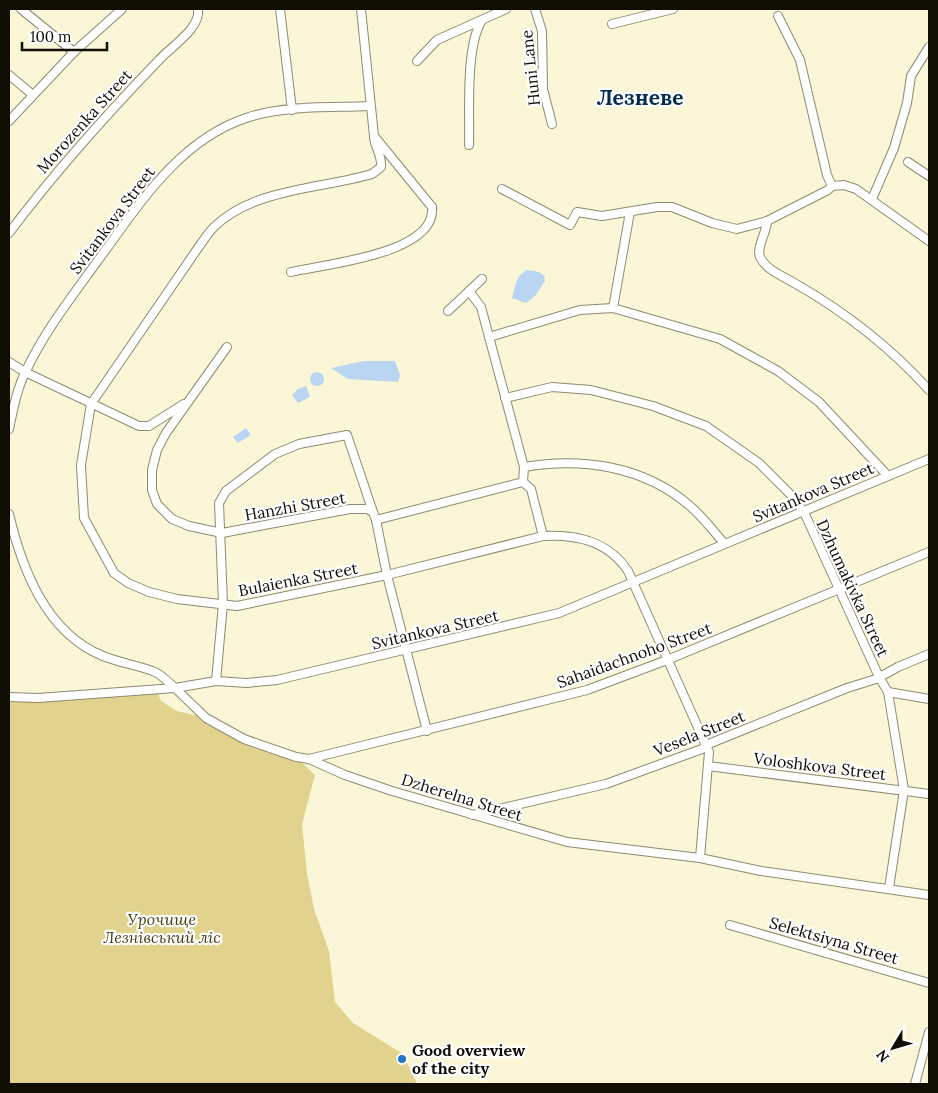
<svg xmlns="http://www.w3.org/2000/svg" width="938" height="1093" viewBox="0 0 938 1093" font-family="Lora,serif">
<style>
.green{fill:#e1d38d}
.water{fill:#b9d5f2}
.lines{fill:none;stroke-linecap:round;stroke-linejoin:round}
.minor-casing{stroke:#8f8a6f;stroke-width:10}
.minor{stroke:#fff;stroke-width:8}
.poi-dot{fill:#1f77c5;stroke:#fff;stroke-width:2}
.labels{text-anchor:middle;stroke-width:4.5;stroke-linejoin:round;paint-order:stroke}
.street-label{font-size:16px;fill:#0f0d04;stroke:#fff}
.park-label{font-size:16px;font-style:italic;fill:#453d11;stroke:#fff}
.poi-label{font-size:16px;font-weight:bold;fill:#0f0d04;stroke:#fff;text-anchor:start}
.district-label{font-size:21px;font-weight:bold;fill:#022c51;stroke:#fff}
</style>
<rect width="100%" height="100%" fill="#fbf6d8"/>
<path class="green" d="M157,691l4,10 16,10 29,7 16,10 74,29 19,18 -13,49 5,50 7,35 15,42 6,51 18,21 50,31 14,30h-408v-387z"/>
<g class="water">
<path d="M527,270l12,2 5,4 1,5 -10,15 -9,7 -14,-5c4,-12 2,-20 15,-28z"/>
<path d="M364,361h31l5,14 -2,7 -50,-3 -17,-11z"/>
<circle cx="317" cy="379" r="7"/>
<path d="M306,386l4,11 -12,6 -6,-8 6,-6z"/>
<path d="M246,428l5,7 -13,8 -5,-6z"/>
</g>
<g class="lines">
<defs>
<g id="minor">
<path d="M21,9l53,43"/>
<path d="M280,9l12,101"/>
<path d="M535,9l7,22 1,58 9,35"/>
<path d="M778,16l22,44 27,115 5,11"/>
<path d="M612,24l61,-15"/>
<path d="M417,61l20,-21 69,-31"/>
<path d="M9,75l24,20"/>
<path d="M9,121l65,-69 48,-43"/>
<path d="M374,136c0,11 8,17 7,31l-9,7c-51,15 -118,14 -158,53 -6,6 -11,14 -16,21l-107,156 -10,61 3,53 30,55 14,10 21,9 28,7 60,7 150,-31 156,-39c34,-2 65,5 85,35l81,181 -9,106"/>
<path d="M469,145c1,-32 -4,-98 13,-125"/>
<path d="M908,162l21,14"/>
<path d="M832,186l12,-1 12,4 73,52"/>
<path d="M502,189l68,36 7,-13 25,4 55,-9h15l40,16 25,6 30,-8 61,-31 4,-4"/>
<path d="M872,199l22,-51 13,-45 4,-27 18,-29"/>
<path d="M767,221c0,11 -11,26 -7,36 6,13 23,19 36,27 49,28 95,64 133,106"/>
<path d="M9,233c46,-61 96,-117 149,-172 12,-14 43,-32 40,-52"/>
<path d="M291,272c34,-8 146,-18 141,-65l-58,-71 -13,-127"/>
<path d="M469,291l12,16 43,160"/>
<path d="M613,308l17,-96"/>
<path d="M448,311l34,-32"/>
<path d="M489,337l91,-27 33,-2 107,31 58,32 41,31 69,74"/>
<path d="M227,347l-61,86 -9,17 -5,20v20l5,14 15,15 17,7 33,7 128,-24h17l6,3 3,8 147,-38 1,-15c58,-10 120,-1 166,39 13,11 23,25 34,37"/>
<path d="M9,362l16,10 114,54h10l35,-22"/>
<path d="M505,398l47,-11 39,3 62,16 53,20 53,37 34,34 11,15 75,165 9,15 16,98 -15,98"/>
<path d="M9,429c4,-19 8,-41 17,-58 18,-39 45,-73 70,-108 41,-55 81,-122 150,-145 38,-13 84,-10 124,-12"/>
<path d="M523,482l8,7 12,47"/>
<path d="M9,514c13,55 37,119 94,142 17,7 35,9 52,16 7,3 14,11 20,16l41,-7 31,2 30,-3 282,-67 370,-154"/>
<path d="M376,520l11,55 40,156"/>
<path d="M216,681l7,-77 -4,-101 7,-12 49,-37 24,-10 48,-9 26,77"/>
<path d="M888,692l41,7"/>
<path d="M9,697l29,1 137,-10 31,30 38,21 52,18 13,2 36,16 47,16 175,51 133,16 61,13 168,24"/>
<path d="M309,759l278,-69 80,-30 262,-108"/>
<path d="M708,766l221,28"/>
<path d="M473,815l133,-31 96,-35 4,-4 141,-57 29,-9 22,-12 31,-13"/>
<path d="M730,925l199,58"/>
<path d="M915,1084l14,-52"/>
</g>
</defs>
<use href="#minor" class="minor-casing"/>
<use href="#minor" class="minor"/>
</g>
<circle class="poi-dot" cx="402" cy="1059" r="5"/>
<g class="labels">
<g class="street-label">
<text transform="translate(530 68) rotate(-96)" y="6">Huni Lane</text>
<text transform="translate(84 121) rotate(-48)" y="6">Morozenka Street</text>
<text transform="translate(112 220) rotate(-53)" y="6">Svitankova Street</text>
<text transform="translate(813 492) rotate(-23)" y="6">Svitankova Street</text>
<text transform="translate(295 506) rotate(-10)" y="6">Hanzhi Street</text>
<text transform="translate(298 579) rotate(-11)" y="6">Bulaienka Street</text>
<text transform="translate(853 588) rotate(65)" y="6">Dzhumakivka Street</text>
<text transform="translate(435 629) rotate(-13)" y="6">Svitankova Street</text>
<text transform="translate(634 655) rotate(-20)" y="6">Sahaidachnoho Street</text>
<text transform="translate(699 733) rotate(-22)" y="6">Vesela Street</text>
<text transform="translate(820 766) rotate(7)" y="6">Voloshkova Street</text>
<text transform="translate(462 797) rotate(17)" y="6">Dzherelna Street</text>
<text transform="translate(834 940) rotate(16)" y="6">Selektsiyna Street</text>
</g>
<g class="park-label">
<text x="162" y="925">Урочище<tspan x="162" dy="18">Лезнівський ліс</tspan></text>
</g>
<g class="poi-label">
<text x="412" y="1056">Good overview<tspan x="412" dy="18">of the city</tspan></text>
</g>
<g class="district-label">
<text x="640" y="105">Лезневе</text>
</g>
</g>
<rect width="938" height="1093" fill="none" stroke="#0f0d04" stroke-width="20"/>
<g transform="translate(893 1048) rotate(232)" stroke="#ffffff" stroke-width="4" paint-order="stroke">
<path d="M0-4L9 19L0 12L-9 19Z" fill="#0f0d04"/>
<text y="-8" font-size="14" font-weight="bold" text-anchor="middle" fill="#0f0d04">N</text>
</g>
<path d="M22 42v8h85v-8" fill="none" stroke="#0f0d04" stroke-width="2.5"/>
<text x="30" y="42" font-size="15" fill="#0f0d04" stroke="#ffffff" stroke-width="4" paint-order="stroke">100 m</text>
</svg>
